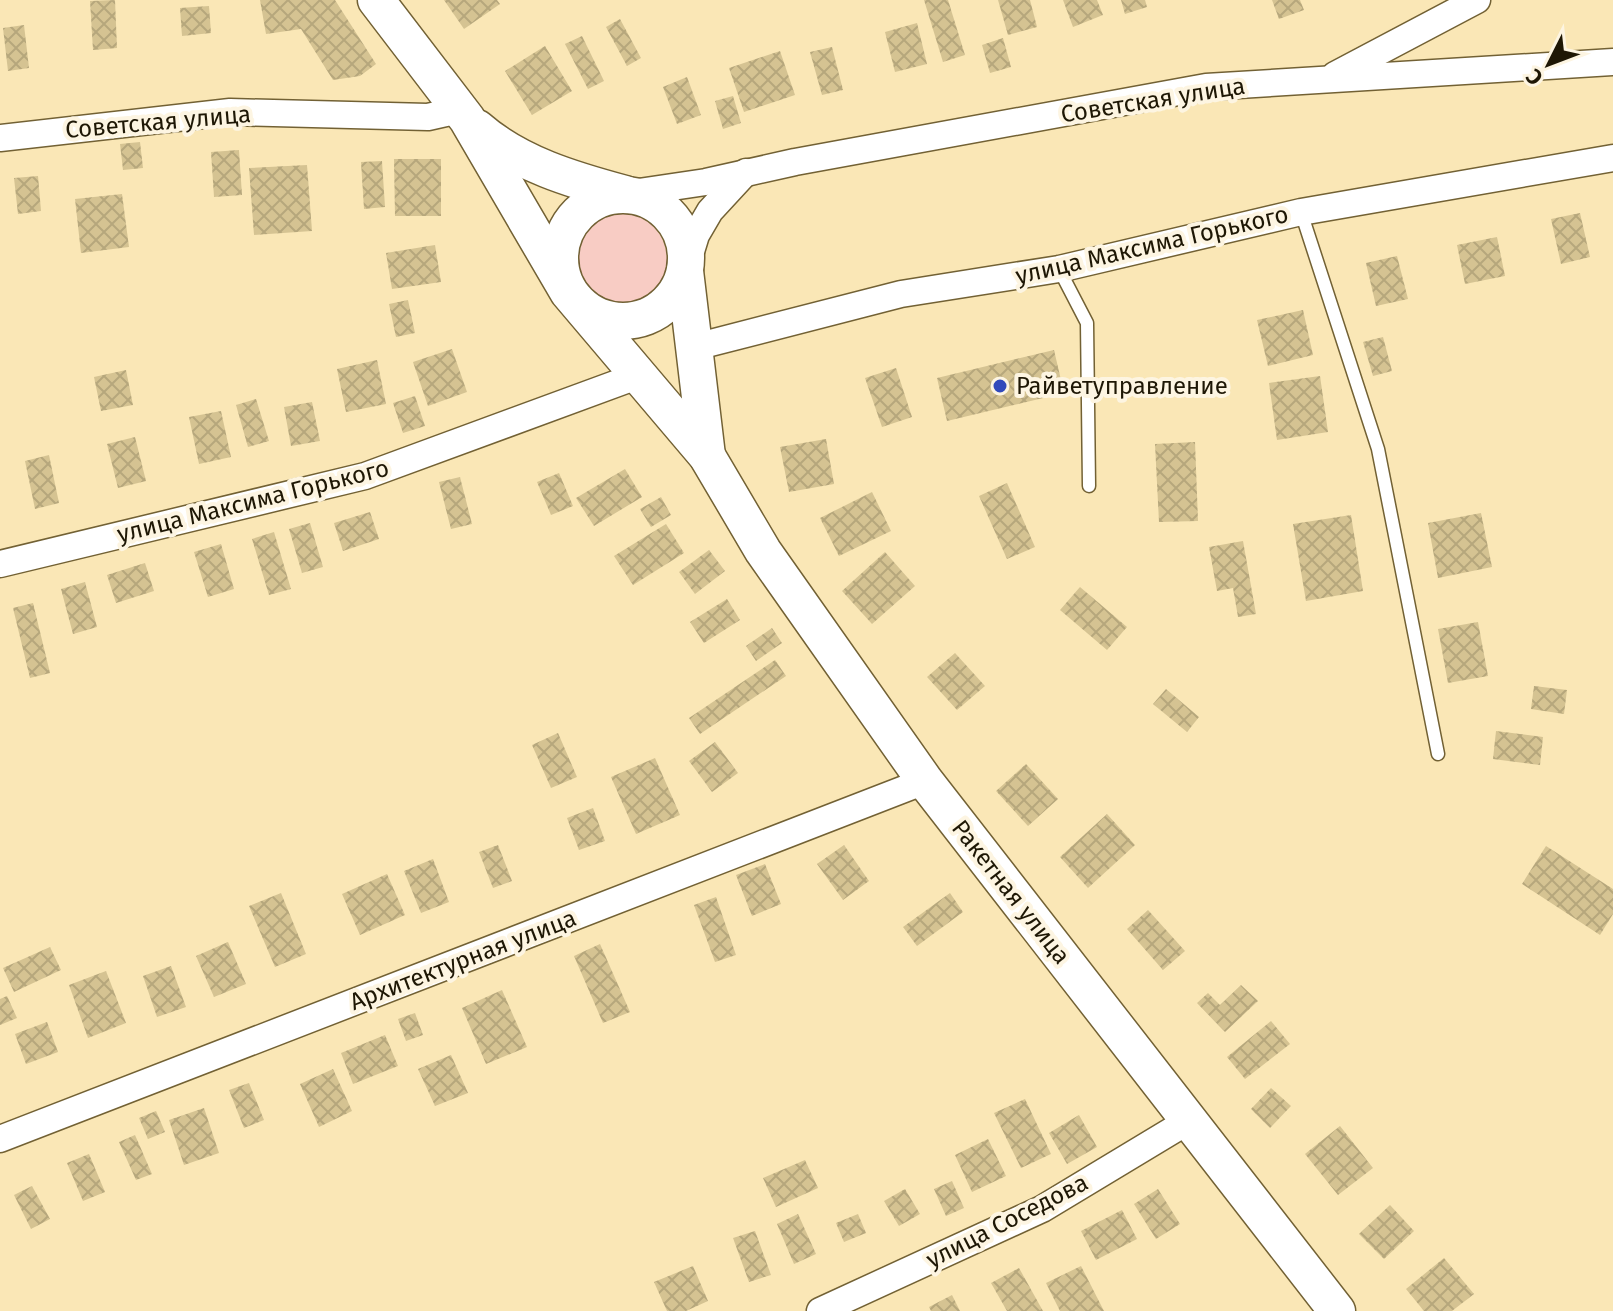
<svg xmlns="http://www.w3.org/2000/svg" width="1613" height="1311" viewBox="0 0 1613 1311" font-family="'Fira Sans',sans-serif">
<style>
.green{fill:#f8ccc4}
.building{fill:url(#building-cross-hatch)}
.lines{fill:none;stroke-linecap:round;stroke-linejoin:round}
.service-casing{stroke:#726134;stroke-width:15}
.minor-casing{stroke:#726134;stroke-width:29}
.secondary-casing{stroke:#726134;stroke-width:39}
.service{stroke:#fff;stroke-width:12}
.minor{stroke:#fff;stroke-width:26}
.secondary{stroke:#fff;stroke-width:36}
.poi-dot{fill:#324abb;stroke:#fdf5e2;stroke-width:3}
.labels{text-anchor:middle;stroke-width:8;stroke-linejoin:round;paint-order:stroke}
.street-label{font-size:24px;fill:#1e1705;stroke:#fdf5e2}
.poi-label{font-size:24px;fill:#1e1705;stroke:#fdf5e2;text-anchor:start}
</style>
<defs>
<pattern id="building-cross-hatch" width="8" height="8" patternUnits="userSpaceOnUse" patternTransform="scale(2)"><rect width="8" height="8" fill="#d5c392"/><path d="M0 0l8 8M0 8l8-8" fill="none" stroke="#b6a77c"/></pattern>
</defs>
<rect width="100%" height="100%" fill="#fae7b6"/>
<circle class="green" cx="619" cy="260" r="48"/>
<g class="building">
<path d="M115,0l2,48 -24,2 -3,-49z"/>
<path d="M260,0h75l41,64 -16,12 -27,4 -32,-51 -35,5z"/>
<path d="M444,0h53l3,4 -36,25z"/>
<path d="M924,0h24l17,55 -22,7z"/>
<path d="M998,0h32l7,27 -29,8z"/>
<path d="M1063,0h34l6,15 -30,12z"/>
<path d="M1121,0h24l2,7 -22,7z"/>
<path d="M1272,0h28l4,10 -25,9z"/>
<path d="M209,6l2,27 -29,3 -2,-28z"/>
<path d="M620,19l21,39 -14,8 -21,-39z"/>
<path d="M917,23l10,41 -32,8 -10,-40z"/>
<path d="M24,25l5,43 -21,3 -5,-43z"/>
<path d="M582,36l22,45 -16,8 -23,-45z"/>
<path d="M1003,38l8,29 -21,6 -8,-28z"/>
<path d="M545,46l27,45 -40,24 -27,-44z"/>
<path d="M832,47l11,43 -21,5 -12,-43z"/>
<path d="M780,51l15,44 -51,17 -15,-44z"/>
<path d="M687,77l14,38 -24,9 -14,-37z"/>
<path d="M733,96l8,27 -18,6 -8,-28z"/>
<path d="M140,142l3,26 -20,2 -3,-26z"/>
<path d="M239,150l3,45 -28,2 -3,-45z"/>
<path d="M394,159h47v57h-46z"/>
<path d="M382,161l3,46 -21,2 -3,-47z"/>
<path d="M307,165l5,66 -58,4 -5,-67z"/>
<path d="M38,176l3,35 -23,3 -4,-36z"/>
<path d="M122,194l7,53 -48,6 -6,-54z"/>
<path d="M1580,213l10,44 -29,7 -10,-45z"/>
<path d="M1497,237l8,39 -40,8 -8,-39z"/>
<path d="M435,245l6,37 -49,7 -6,-36z"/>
<path d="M1397,256l11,43 -32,7 -10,-43z"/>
<path d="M408,300l7,33 -19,4 -7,-33z"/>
<path d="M1303,310l10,45 -45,11 -11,-46z"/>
<path d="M1383,337l9,34 -19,5 -10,-34z"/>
<path d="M452,349l15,43 -39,14 -15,-44z"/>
<path d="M1054,350l10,43 -117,28 -10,-43z"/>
<path d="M377,360l9,44 -40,8 -9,-43z"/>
<path d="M896,368l16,49 -30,10 -17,-49z"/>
<path d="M126,370l7,35 -32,6 -7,-34z"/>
<path d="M1320,376l8,56 -51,8 -8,-57z"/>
<path d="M415,396l10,30 -22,7 -10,-30z"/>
<path d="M256,399l13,42 -21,6 -12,-42z"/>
<path d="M312,402l8,39 -29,5 -7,-39z"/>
<path d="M221,411l10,46 -32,7 -10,-47z"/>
<path d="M135,437l11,44 -28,7 -11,-44z"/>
<path d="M826,439l8,45 -45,8 -9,-45z"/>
<path d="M1195,442l3,79 -39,1 -4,-78z"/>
<path d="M49,455l10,48 -24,6 -10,-48z"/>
<path d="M625,469l17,28 -48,29 -18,-28z"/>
<path d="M559,473l14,33 -22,9 -14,-33z"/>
<path d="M460,477l12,47 -21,5 -12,-47z"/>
<path d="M1007,483l28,64 -28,12 -28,-63z"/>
<path d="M872,492l19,39 -52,25 -19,-38z"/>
<path d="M661,497l10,18 -20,12 -11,-18z"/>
<path d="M370,512l9,27 -36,12 -9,-28z"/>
<path d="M1481,513l11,54 -54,11 -10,-55z"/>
<path d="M1351,515l12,76 -57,10 -13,-77z"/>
<path d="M310,523l13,44 -21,6 -13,-44z"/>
<path d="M666,524l18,29 -51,32 -19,-29z"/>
<path d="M274,532l17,57 -22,6 -17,-56z"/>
<path d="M1243,541l13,73 -18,3 -5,-29 -16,3 -8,-44z"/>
<path d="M221,544l13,45 -26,8 -14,-45z"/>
<path d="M709,550l16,21 -30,23 -16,-22z"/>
<path d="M885,552l30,34 -43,38 -30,-33z"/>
<path d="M145,563l9,28 -38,12 -9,-28z"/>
<path d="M85,582l12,45 -24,7 -12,-45z"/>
<path d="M1080,587l47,40 -20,23 -47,-40z"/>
<path d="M727,599l13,21 -36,23 -14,-21z"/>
<path d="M33,603l17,70 -20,5 -17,-70z"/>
<path d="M1478,622l10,54 -40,7 -10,-54z"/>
<path d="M772,628l10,15 -26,18 -10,-15z"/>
<path d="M955,653l30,33 -28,24 -30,-33z"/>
<path d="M775,660l11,16 -86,58 -11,-16z"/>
<path d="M1534,686l33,4 -3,24 -33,-5z"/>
<path d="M1166,689l33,28 -12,15 -34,-28z"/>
<path d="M1496,731l47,6 -3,28 -47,-6z"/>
<path d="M558,733l19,44 -26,11 -19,-43z"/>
<path d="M715,742l23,31 -26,19 -23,-31z"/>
<path d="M655,758l25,57 -44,19 -25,-57z"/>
<path d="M1026,764l32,35 -30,27 -32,-35z"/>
<path d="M593,808l12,33 -26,9 -12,-32z"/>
<path d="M1107,814l28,31 -47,43 -28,-31z"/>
<path d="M498,845l14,36 -19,7 -14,-36z"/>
<path d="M844,845l25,36 -26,19 -26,-36z"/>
<path d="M1546,846l67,43v25l-13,21 -78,-51z"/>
<path d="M433,859l16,43 -28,11 -17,-42z"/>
<path d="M765,864l16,40 -29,12 -16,-41z"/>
<path d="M387,874l18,41 -45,20 -18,-41z"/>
<path d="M281,893l25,61 -31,13 -26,-61z"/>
<path d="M950,893l13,19 -46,34 -14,-19z"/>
<path d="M716,897l20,58 -21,7 -21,-57z"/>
<path d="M1148,910l37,41 -22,19 -36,-41z"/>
<path d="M228,942l18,42 -32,13 -18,-41z"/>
<path d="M600,944l30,68 -27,11 -29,-67z"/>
<path d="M50,947l11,23 -47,22 -11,-24z"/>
<path d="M171,966l15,41 -29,10 -14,-41z"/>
<path d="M106,971l20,52 -38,15 -19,-53z"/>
<path d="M1241,985l17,16 -33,31 -28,-29 11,-10 12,12z"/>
<path d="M502,990l25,57 -41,17 -24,-56z"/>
<path d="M7,996l10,22 -17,7v-26z"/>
<path d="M415,1013l8,22 -17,6 -8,-22z"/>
<path d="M1271,1021l19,23 -45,35 -18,-22z"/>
<path d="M47,1022l11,30 -32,12 -11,-30z"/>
<path d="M385,1035l13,31 -45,18 -12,-31z"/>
<path d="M451,1055l17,38 -33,13 -17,-37z"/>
<path d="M333,1069l19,42 -33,16 -19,-43z"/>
<path d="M249,1083l15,37 -20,8 -15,-38z"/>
<path d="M1271,1088l20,18 -21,22 -19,-19z"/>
<path d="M1025,1099l26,55 -30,14 -27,-55z"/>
<path d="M204,1108l15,45 -35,12 -15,-45z"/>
<path d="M156,1111l9,21 -17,7 -9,-21z"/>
<path d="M1079,1115l18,32 -30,17 -18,-31z"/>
<path d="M1340,1126l33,42 -35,27 -33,-41z"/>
<path d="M135,1135l17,39 -16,6 -17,-38z"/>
<path d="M988,1139l18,37 -34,16 -17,-37z"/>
<path d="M89,1154l16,38 -22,9 -16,-38z"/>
<path d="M805,1160l13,28 -42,19 -13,-29z"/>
<path d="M952,1181l12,27 -18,8 -12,-27z"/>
<path d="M32,1186l18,33 -19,10 -17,-34z"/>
<path d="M905,1189l15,25 -21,12 -15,-25z"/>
<path d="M1158,1189l22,35 -24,15 -22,-35z"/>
<path d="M1390,1205l24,26 -30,28 -25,-25z"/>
<path d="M1122,1210l15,29 -41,21 -15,-29z"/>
<path d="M798,1214l18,40 -22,10 -17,-40z"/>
<path d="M858,1214l8,19 -22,9 -8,-19z"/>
<path d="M755,1231l16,44 -22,7 -16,-44z"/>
<path d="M1444,1258l30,36 -22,17h-28l-18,-22z"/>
<path d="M693,1266l15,35 -22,10h-19l-13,-29z"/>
<path d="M1081,1266l23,45h-44l-14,-28z"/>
<path d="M1019,1268l24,43h-36l-16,-28z"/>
<path d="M952,1295l8,16h-29l-2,-4z"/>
</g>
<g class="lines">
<defs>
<g id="service">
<path d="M1301,212l77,237 60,305"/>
<path d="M1059,269l28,54 2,163"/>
</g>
<g id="minor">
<path d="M1335,75l142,-75"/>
<path d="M0,138l230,-26 198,5 31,-7"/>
<path d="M625,194l81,-12 89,-20 411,-75 407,-25"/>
<path d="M685,271l11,-36 14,-24 36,-39"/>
<path d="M695,347l206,-53 158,-25 242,-57 312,-54"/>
<path d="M0,564l365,-88 272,-100"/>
<path d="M0,1139l925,-358"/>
<path d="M820,1311l222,-102 146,-88"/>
</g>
<g id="secondary">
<path d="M376,0l91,119 101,173 139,164 56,95 162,230 412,530"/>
<path d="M477,128c41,36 96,52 148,66"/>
<circle cx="623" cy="258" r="63"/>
<path d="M685,271l22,185"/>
</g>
</defs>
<use href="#service" class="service-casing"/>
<use href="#minor" class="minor-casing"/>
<use href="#secondary" class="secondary-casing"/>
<use href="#service" class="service"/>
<use href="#minor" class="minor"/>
<use href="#secondary" class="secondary"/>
</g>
<circle class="poi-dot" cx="1000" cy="386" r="8"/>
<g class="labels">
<g class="street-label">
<text transform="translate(1153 100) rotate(-9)" y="8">Советская улица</text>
<text transform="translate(158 122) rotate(-5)" y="8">Советская улица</text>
<text transform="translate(1152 245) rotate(-13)" y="8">улица Максима Горького</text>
<text transform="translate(253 501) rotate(-14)" y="8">улица Максима Горького</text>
<text transform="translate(1011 892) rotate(52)" y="8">Ракетная улица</text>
<text transform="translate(463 960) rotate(-21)" y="8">Архитектурная улица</text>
<text transform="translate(1007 1221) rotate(-27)" y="8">улица Соседова</text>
</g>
<g class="poi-label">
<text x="1016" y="394">Райветуправление</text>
</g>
</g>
<g transform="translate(1549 64) rotate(228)" stroke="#fdf5e2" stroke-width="6" paint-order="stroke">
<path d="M0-6L14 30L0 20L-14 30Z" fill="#1e1705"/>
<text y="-12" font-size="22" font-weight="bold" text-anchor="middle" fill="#1e1705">С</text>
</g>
</svg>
